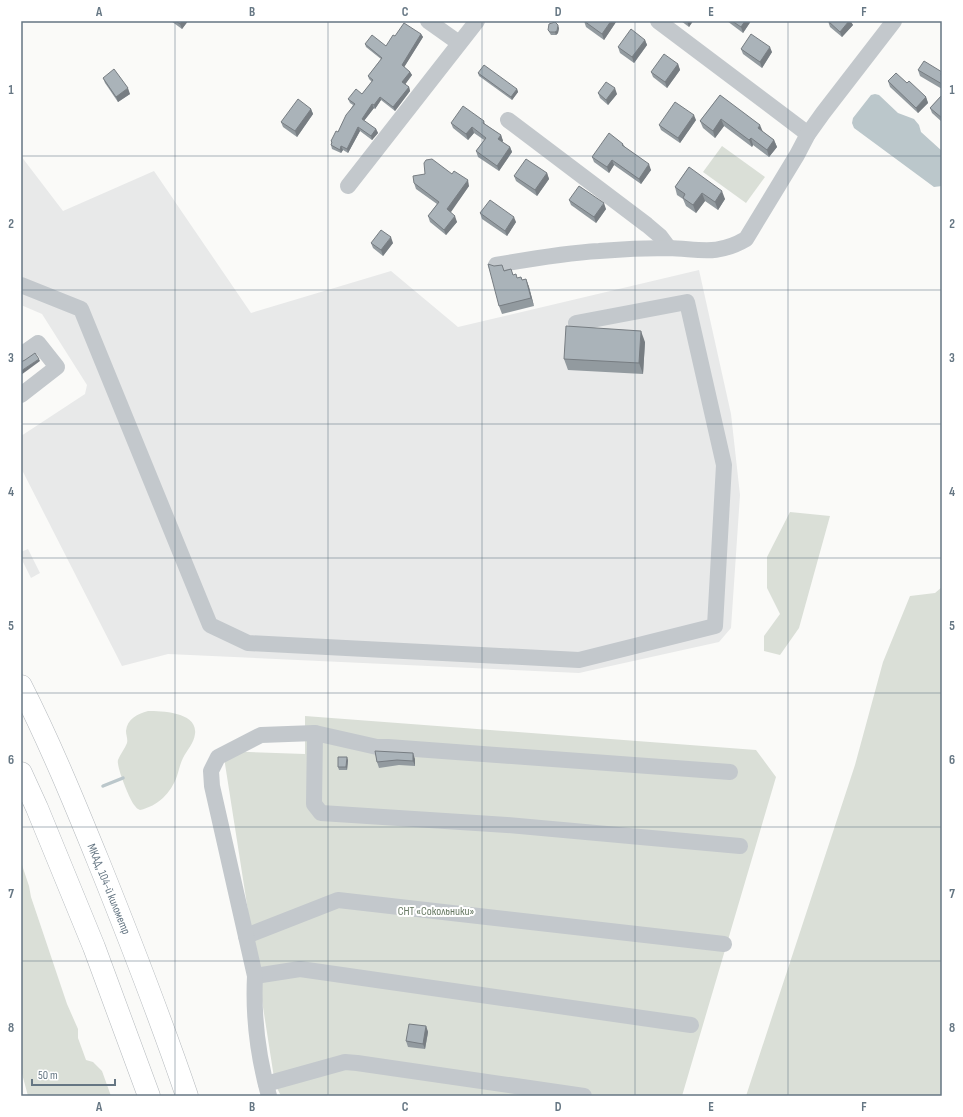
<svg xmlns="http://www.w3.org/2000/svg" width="963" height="1117" viewBox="0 0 963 1117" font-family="'Sofia Sans Condensed',sans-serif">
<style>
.built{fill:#e8e9e9}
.green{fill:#dadfd7}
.water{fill:#bbc7cb}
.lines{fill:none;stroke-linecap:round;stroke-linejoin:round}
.stream{stroke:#bbc7cb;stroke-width:3.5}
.highway-casing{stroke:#b4b9bd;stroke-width:23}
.minor{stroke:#c3c8cc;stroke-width:16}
.highway{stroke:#fff;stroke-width:22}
.wall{fill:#929a9f}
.shaded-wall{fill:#777d82}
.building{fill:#aab3b9;stroke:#777d82}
.grid{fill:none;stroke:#657683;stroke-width:1;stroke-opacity:0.55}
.labels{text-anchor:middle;stroke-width:4;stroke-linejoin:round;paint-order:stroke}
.street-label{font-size:12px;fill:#657683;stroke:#fff}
.park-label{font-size:12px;fill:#687a64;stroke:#fff}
.neatline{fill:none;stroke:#657683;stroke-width:1.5}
.grid-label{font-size:13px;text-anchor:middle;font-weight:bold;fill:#657683}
</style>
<rect width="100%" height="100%" fill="#fafaf8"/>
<g class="built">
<path d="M21,156l42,55 91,-40 97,142 140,-42 67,56 241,-57 32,144 9,81 -9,133 -12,14 -140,31 -411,-19 -46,12 -101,-198v-32l64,-42 2,-9 -45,-71 -21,-9z"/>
<path d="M28,549l12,24 -9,5 -10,-20v-6z"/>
</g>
<g class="green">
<path d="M722,146l43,31 -19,26 -43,-31z"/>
<path d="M790,512l40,4 -31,112 -19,27 -16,-4v-15l16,-22 -13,-26v-31z"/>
<path d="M942,587v509h-196l109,-331 28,-103 27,-66 25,-3z"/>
<path d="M148,711c14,0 50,1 47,23 -1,9 -8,16 -12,24 -3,6 -4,12 -6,18 -6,17 -19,30 -37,34 -2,-1 -4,-2 -5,-4 -5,-5 -19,-40 -17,-46 2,-6 7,-11 9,-17 1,-4 -1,-8 -1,-12 1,-12 11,-17 22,-20z"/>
<path d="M305,716l451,34 20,27 -94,319h-401l-6,-12 -52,-333 82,3z"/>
<path d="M21,862l8,24 2,11 36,107 11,25v9l8,22 7,2 9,9 9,25h-83l-7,-26z"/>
</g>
<path class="water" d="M875,94l4,1 19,18 16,6 5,6 2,7 21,19v35l-8,1 -80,-59 -2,-5 1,-5 18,-23z"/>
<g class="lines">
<path class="stream" d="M103,786l20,-8"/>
<defs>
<g id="highway">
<path d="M21,686c29,57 54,118 78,177 31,77 61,154 88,233"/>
<path d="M21,773l16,35 57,139 55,149"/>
</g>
</defs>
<use href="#highway" class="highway-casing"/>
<g class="minor">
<path d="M428,21l31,22"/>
<path d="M658,21l150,113"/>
<path d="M508,120l139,105 13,11 9,12"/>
<path d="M348,186l129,-165"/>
<path d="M496,265c34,-6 68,-12 103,-14 23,-2 47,-3 70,-3 31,1 48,8 77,-9l51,-84 11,-21 15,-21 71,-92"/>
<path d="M21,285l60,24 129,316 38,18 331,17 136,-34 9,-161 -37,-163 -111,21"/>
<path d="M21,355l17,-12 19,24 -36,28"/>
<path d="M315,733l-1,71 7,9 186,12 233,21"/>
<path d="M246,936l92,-36 386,44"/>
<path d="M255,976l45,-7 391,56"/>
<path d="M266,1084l79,-22 12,1 227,33"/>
<path d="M269,1096c-11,-39 -16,-80 -14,-120l-43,-190 -1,-15 7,-14 43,-22 54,-2 62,14h11l342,25"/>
</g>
<use href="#highway" class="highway"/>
</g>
<g class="wall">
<path d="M171,21h17l-6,8z"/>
<path d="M584,21l32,1 -12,18 -18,-13z"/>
<path d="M681,21h12l-4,6z"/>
<path d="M727,21h24l-8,12z"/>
<path d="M828,21h24l-1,1 2,3 -11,12 -12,-10z"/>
<path d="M559,28l-1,5 -2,2h-5l-2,-3 -1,-2z"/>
<path d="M421,34l2,3 -19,30 6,5 2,3 -7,9 4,3 1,4 -15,20 -14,-11 -6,9 -1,-1 -10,13 12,8 2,4 -6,7 -12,-9 -12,22 -5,-3 -2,3 -9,-4 -1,-4 1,-1 -1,-3 7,-9 15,-27 -3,-2 -2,-4 14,-5 10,-12 -3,-3 -1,-3 13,-17 -15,-12 -1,-3 21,2 9,-10z"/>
<path d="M645,40l2,5 -13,18 -14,-10 -2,-6z"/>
<path d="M741,49l31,3 -10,16 -19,-14z"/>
<path d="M678,64l2,6 -13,18 -14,-11 -2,-5z"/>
<path d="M918,70l24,2v17l-22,-13z"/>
<path d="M478,73l39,16 1,3 -6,8 -33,-24z"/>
<path d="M103,78l27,16 -12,8 -13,-19z"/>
<path d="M888,81l19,2 19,14 2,6 -10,10 -28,-26z"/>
<path d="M598,93l19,1 -9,11 -8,-7z"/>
<path d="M720,95l42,36 12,9 3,7 -8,10 -16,-12 -1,2 -28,-21 -9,12 -12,-10 -3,-7z"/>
<path d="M942,95v27l-10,-9 -2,-5z"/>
<path d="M311,109l2,5 -16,23 -14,-10 -2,-5z"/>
<path d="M696,120l-16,23 -19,-13 -2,-5z"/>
<path d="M484,121l1,3 16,11 2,6 -1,1 8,5 2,5 -13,19 -21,-14 -2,-6 8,-11 -10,-7 -6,7 -15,-12 -2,-5z"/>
<path d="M623,144l2,3 26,23 -10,14 -27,-19 -5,8 -15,-11 -2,-5z"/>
<path d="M689,167l36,32 -7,11 -13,-9 -9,12 -10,-7 -3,-7 -6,-4 -2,-8z"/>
<path d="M547,173l2,6 -12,17 -21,-15 -2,-5z"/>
<path d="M452,174l17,12 -19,26 7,10 -11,13 -16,-13 -2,-6 9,-12 -21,-15 -2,-6z"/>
<path d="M569,200l37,9 -10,14 -25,-18z"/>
<path d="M480,213l36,9 -9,14 -25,-17z"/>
<path d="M371,243h22l-10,13 -10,-8z"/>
<path d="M511,269l2,6 4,3 5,2 4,-1 3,8 5,19 -32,8 -3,-8 5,-36z"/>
<path d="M645,342l-2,32 -75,-4 -4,-11z"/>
<path d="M375,751l40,8v7l-16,-1 -20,3 -2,-6z"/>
<path d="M348,760l-1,10h-8l-1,-3z"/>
<path d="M426,1026l2,6 -3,17 -17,-2 -2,-6z"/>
</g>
<g class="shaded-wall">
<path d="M182,21h6l-6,8 -2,-5z"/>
<path d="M611,21h5v1l-12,18 -2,-6z"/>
<path d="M687,21h6l-4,6z"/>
<path d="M745,21h6l-8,12 -2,-6z"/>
<path d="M849,21h3l-1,1 2,3 -11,12 -2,-5z"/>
<path d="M558,25l1,3 -1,5 -2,2 -1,-3z"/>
<path d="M421,34l2,3 -20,32 -1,-4z"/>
<path d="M645,40l2,5 -13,18 -2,-6z"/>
<path d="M770,47l2,5 -10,16 -2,-6z"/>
<path d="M678,64l2,6 -13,18 -2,-6z"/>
<path d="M410,72l2,3 -8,11 -2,-4z"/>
<path d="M409,87l1,4 -15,20 -2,-4z"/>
<path d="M128,88l2,6 -12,8 -2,-5z"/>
<path d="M615,88l2,6 -9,11 -2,-5z"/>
<path d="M517,89l1,3 -6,8 -1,-3z"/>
<path d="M380,97l1,3 -6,9 -1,-4z"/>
<path d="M926,97l2,6 -10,10 -2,-5z"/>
<path d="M372,104l2,4 -11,14 -1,-3z"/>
<path d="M311,109l2,5 -16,23 -2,-6z"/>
<path d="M694,115l2,5 -16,23 -2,-5z"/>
<path d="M721,119l3,7 -9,12 -2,-7z"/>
<path d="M760,125l3,7 -5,-4z"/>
<path d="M358,127l2,4 -12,22 -1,-4z"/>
<path d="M472,127l2,6 -6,7 -2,-6z"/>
<path d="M376,129l2,4 -6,7 -1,-4z"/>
<path d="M501,135l2,6 -3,3 -2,-5z"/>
<path d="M751,138l2,7 -1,2 -3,-7z"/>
<path d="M774,140l3,7 -8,10 -2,-7z"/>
<path d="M341,146l2,4 -2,3 -1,-3z"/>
<path d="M510,147l2,5 -13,19 -2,-5z"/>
<path d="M612,160l2,5 -5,8 -2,-6z"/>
<path d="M649,164l2,6 -10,14 -2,-5z"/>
<path d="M547,173l2,6 -12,17 -2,-6z"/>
<path d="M468,180l1,6 -20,29 -2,-6z"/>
<path d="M722,191l3,8 -7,11 -3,-8z"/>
<path d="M702,193l3,8 -9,12 -3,-8z"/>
<path d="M604,203l2,6 -10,14 -2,-6z"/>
<path d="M455,216l2,6 -11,13 -2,-5z"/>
<path d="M514,217l2,5 -9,14 -2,-5z"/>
<path d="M391,237l2,6 -10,13 -2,-6z"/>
<path d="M526,279l3,8 5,19 -3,-8z"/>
<path d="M641,331l4,11 -2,32 -4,-11z"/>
<path d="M39,359l1,2 -19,14v-4z"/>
<path d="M413,753l2,6v7l-2,-5z"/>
<path d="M347,757l1,3 -1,10 -1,-3z"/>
<path d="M426,1026l2,6 -3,17 -2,-5z"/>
</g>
<g class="building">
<path d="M176,21h6l-2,3z"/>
<path d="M584,21h27l-9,13z"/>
<path d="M732,21h13l-4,6z"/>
<path d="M828,21h21l-9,11z"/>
<path d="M555,22l3,3 -1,6 -2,1h-5l-2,-2 1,-6z"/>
<path d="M404,23l17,11 -19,31 8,7 -8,10 7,5 -16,20 -13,-10 -6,8 -2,-1 -10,15 14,10 -5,7 -13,-9 -11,22 -6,-3 -1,4 -9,-5 1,-3 -1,-1 5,-10 2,1 8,-17 9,-11 -7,-5 8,-10 6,5 11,-14 -5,-4 14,-18 -17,-14 7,-9 14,11 7,-11 2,1z"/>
<path d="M631,29l14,11 -13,17 -14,-10z"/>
<path d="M751,34l19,13 -10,15 -19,-13z"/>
<path d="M664,54l14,10 -13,18 -14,-10z"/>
<path d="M924,61l18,11 -1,2 1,2v8l-24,-14z"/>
<path d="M484,65l33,24 -6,8 -33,-24z"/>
<path d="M114,69l14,19 -12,9 -13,-19z"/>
<path d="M896,73l11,10 2,-2 17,16 -10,11 -28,-27z"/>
<path d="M606,82l9,6 -9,12 -8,-7z"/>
<path d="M720,95l40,30 -2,3 16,12 -7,10 -16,-12 -2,2 -28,-21 -8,12 -13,-10z"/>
<path d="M942,95v23l-12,-10z"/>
<path d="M298,99l13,10 -16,22 -14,-9z"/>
<path d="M675,102l19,13 -16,23 -19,-13z"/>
<path d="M463,106l21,15 -1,2 18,12 -3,4 12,8 -13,19 -21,-15 10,-13 -14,-11 -6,7 -15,-11z"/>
<path d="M609,133l14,11 -1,1 27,19 -10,15 -27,-19 -5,7 -15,-10z"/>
<path d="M432,159l20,15 2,-3 14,9 -21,29 8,7 -11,14 -16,-14 11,-14 -25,-19 -1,-7 12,-2 -1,-11 2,-3z"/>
<path d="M526,159l21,14 -12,17 -21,-14z"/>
<path d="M689,167l33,24 -7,11 -13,-9 -9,12 -10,-7 2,-4 -10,-7z"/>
<path d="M579,186l25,17 -10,14 -25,-17z"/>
<path d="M490,200l24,17 -9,14 -25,-18z"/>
<path d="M381,230l10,7 -10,13 -10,-7z"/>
<path d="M488,264l6,2 8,-1 2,6 7,-2 2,6 3,-1 1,4 4,-1 1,3 4,-1 5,19 -32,8z"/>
<path d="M566,326l75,5 -2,32 -75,-4z"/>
<path d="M35,353l4,6 -18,12v-9l4,-2z"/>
<path d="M375,751l38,2v8l-16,-1 -20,2z"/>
<path d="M338,757h9l-1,10h-8z"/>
<path d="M409,1024l17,2 -3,18 -17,-3z"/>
</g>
<path class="grid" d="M175,21v1075M328,21v1075M482,21v1075M635,21v1075M788,21v1075M21,156h921M21,290h921M21,424h921M21,558h921M21,693h921M21,827h921M21,961h921"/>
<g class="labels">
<g class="street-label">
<text transform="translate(109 889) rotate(68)" y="4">МКАД, 104-й километр</text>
</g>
<g class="park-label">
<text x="436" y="915">СНТ «Сокольники»</text>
</g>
</g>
<rect width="963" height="1117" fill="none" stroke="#ffffff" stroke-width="44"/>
<path d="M32 1079v6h83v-6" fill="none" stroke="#657683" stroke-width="2"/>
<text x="38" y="1079" font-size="12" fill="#657683" stroke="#ffffff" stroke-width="3" paint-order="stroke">50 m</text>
<rect x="22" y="22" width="919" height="1073" class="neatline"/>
<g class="grid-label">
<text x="99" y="16">A</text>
<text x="252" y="16">B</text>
<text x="405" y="16">C</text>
<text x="558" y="16">D</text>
<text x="711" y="16">E</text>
<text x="864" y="16">F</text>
<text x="11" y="94">1</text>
<text x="952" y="94">1</text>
<text x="11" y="228">2</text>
<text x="952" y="228">2</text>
<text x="11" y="362">3</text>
<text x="952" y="362">3</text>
<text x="11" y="496">4</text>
<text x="952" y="496">4</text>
<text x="11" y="630">5</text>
<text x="952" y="630">5</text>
<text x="11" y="764">6</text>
<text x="952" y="764">6</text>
<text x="11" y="898">7</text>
<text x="952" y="898">7</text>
<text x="11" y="1032">8</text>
<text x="952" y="1032">8</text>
<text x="99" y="1111">A</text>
<text x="252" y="1111">B</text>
<text x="405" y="1111">C</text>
<text x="558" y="1111">D</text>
<text x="711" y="1111">E</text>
<text x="864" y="1111">F</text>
</g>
</svg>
